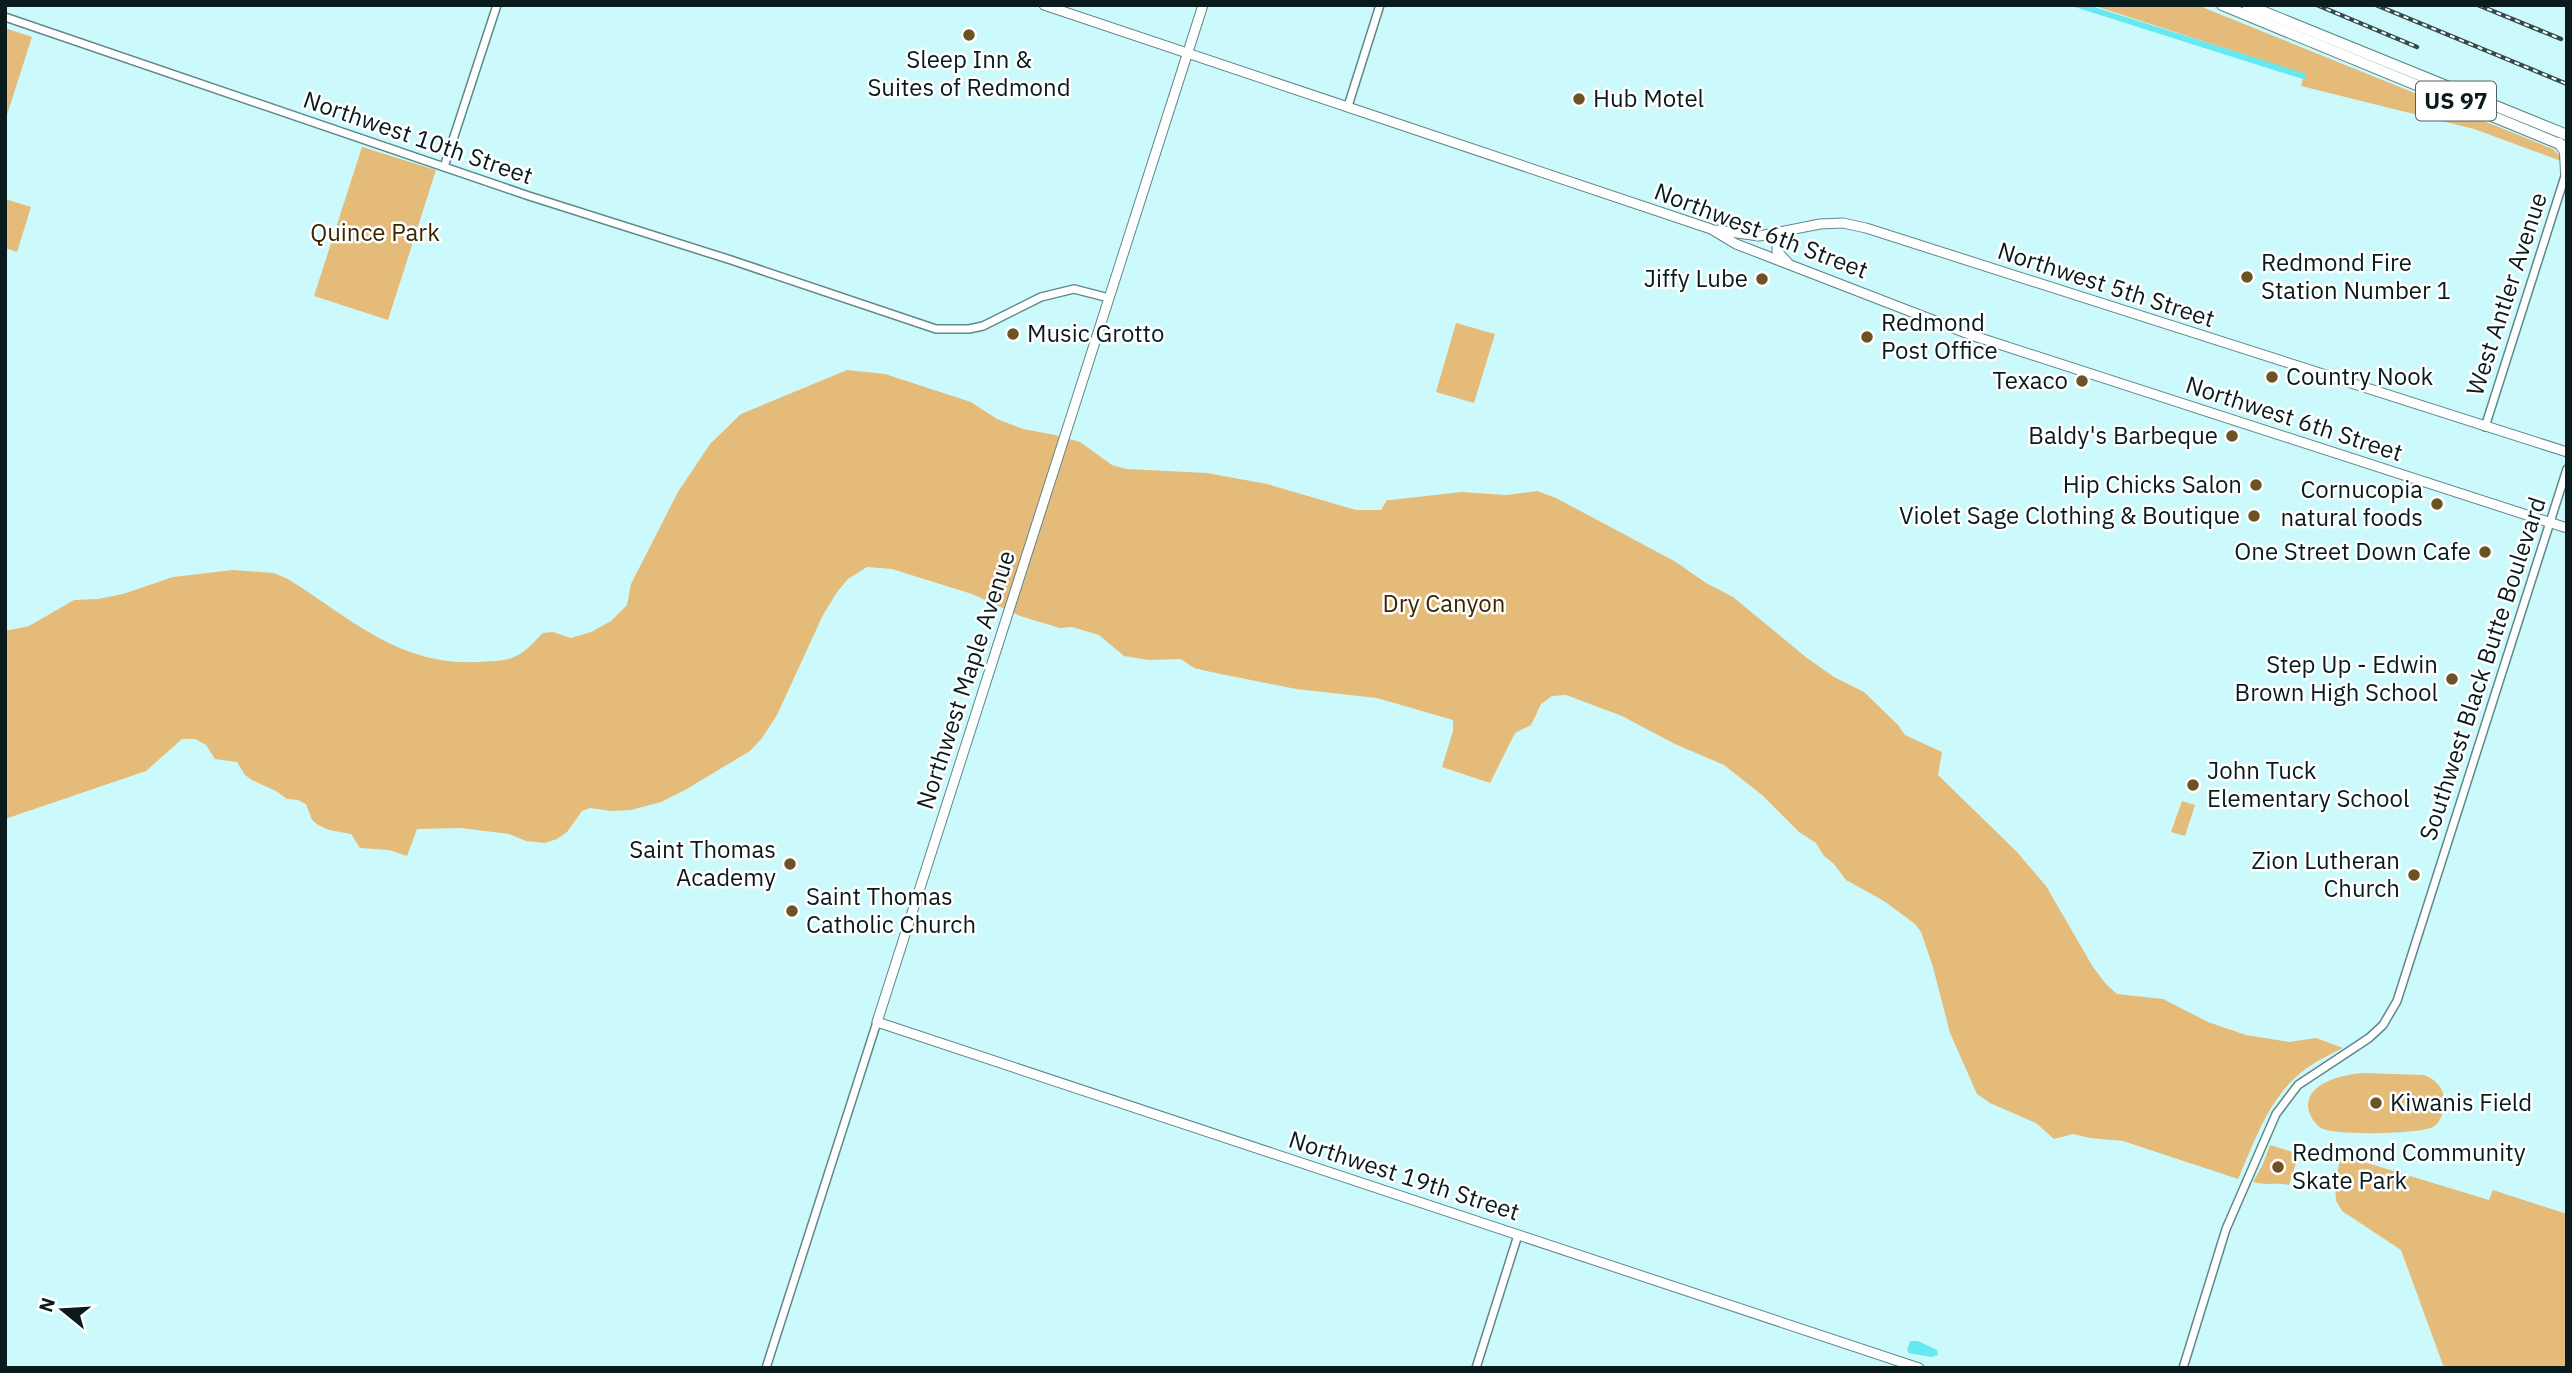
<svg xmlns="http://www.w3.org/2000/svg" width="2572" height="1373" viewBox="0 0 2572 1373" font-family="'IBM Plex Sans',sans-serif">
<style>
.green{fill:#e5bb79}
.water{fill:#65e8ef}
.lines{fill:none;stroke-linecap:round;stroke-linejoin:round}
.canal{stroke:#65e8ef;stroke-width:6}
.minor-casing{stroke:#5e888a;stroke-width:10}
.major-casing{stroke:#5e888a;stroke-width:11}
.highway-casing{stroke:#5e888a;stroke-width:12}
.minor{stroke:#fff;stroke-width:7}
.major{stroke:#fff;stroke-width:9}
.highway{stroke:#fff;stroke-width:10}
.rail-casing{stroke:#334b4c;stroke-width:4.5}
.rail{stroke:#fff;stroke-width:2;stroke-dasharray:5;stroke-linecap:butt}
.poi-dot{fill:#6d5224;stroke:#fff;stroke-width:2.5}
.labels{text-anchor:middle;stroke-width:5;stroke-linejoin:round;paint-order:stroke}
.shield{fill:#fff;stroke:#535f60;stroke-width:2}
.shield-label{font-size:23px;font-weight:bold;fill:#091b1c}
.poi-label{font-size:24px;fill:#091b1c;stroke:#fff;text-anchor:end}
.street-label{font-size:24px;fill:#091b1c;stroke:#fff}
.park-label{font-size:24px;fill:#3a2602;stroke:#fff}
</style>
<rect width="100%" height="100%" fill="#ccfafc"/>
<g class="green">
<path d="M2092,5h105l356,144 7,7 1,5 -87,-32 -173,-43 3,-12z"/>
<path d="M5,28l27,9 -27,84z"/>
<path d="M362,147l74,23 -48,150 -74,-24z"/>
<path d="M5,199l26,8 -14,45 -12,-4z"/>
<path d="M1456,323l39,11 -21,69 -38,-11z"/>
<path d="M847,370l38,4 86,28 26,17 26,10 32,6 25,7 32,23 14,4 81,4 60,11 89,26h25l6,-10h4l70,-8 45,3 31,-4 19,7 120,64 30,21 27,14 74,61 27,19 30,15 34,33 7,10 37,17 -4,23 79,77 29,34 47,81 13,17 11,10 46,5 45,23 38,13 43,7 27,-4 27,10c-16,8 -33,16 -46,28 -30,27 -43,67 -59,103l-115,-38 -33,-3 -17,-4 -19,5 -18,-16 -46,-20 -13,-9 -27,-61 -17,-66 -12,-35 -6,-8 -31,-23 -38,-21 -12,-16 -10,-8 -8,-13 -17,-11 -37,-37 -38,-30 -49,-21 -53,-28 -56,-21 -14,1 -11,8 -10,21 -16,8 -25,50 -48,-16 11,-36v-11l-76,-22 -81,-9 -85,-17 -17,-4 -13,-9 -32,1 -25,-4 -25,-21 -27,-8 -12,1 -40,-12 -48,-22 -80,-25 -25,-2 -19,12 -11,13 -14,23 -46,100 -15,23 -12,13 -65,39 -24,12 -30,8 -20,1 -21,-3 -8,3 -15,21 -10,7 -12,4 -19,-2 -17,-7 -48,-6 -44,1 -10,27 -18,-6 -29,-2 -9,-14 -22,-4 -11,-5 -6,-5 -6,-16 -8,-4 -11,-1 -11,-8 -24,-11 -7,-5 -8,-13 -22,-3 -9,-14 -11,-6h-13l-36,32 -141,48v-188l24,-5 45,-26 24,-1 25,-5 50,-17 60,-7 41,3 14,6c61,38 111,87 189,83 12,-1 26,0 37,-5 13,-5 20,-16 29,-24l10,-1 18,6 20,-6 20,-11 16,-16 4,-21 47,-92 32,-48 31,-30z"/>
<path d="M2182,801l13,4 -10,31 -14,-4z"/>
<path d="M2364,1073l60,2c10,4 19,11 20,23 1,9 -2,24 -11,29 -12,7 -100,9 -112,1 -6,-4 -10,-10 -12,-17 -7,-28 36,-37 55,-38z"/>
<path d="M2270,1145l29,9 -10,31c-13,-3 -22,1 -36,-3l10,-18z"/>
<path d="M2341,1155l148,45 4,-10 74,24v154h-115l-9,-3 -42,-115 -59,-39 -6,-10 -1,-17z"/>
</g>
<path class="water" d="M1910,1341h8l19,9 1,5 -7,2 -22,-4 -2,-3z"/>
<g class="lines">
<path class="canal" d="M2078,5l225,71"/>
<defs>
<g id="minor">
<path d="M5,17l524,179 202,64 205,69h33l14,-3 58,-29 33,-8 35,9"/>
<path d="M1348,106l32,-101"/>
<path d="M444,167l53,-162"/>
<path d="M2485,427l81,-254"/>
<path d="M766,1368l111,-346"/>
<path d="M1476,1368l42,-133"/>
<path d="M2183,1368l43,-139 50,-115 22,-29 71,-47 14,-13 14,-24 170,-532"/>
</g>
<g id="major">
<path d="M1044,5l667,224 25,15 238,92 593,192"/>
<path d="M1203,5l-326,1017 1042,346"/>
<path d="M1716,230l43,6 61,-12 23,-1 23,5 701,224"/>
<path d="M1784,233l-7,10v8l11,12"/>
</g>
<g id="highway">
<path d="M2222,5l345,142"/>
<path d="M2247,5l320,130"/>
<path d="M2559,143l6,9 1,21"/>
</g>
</defs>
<use href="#minor" class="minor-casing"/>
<use href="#major" class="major-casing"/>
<use href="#highway" class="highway-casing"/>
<use href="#minor" class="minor"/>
<use href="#major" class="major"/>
<use href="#highway" class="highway"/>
<defs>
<g id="rail">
<path d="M2317,5l100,42"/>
<path d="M2376,5l191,79"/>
<path d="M2478,5l83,34"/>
</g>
</defs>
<use href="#rail" class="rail-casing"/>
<use href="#rail" class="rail"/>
</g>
<g class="poi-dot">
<circle cx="969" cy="35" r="7"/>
<circle cx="1579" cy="99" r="7"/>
<circle cx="2247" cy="277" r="7"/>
<circle cx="1762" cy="279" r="7"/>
<circle cx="1013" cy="334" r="7"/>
<circle cx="1867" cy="337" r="7"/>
<circle cx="2272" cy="377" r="7"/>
<circle cx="2082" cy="381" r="7"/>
<circle cx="2232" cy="436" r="7"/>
<circle cx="2256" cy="485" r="7"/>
<circle cx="2437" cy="504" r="7"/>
<circle cx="2254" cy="516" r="7"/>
<circle cx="2485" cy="552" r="7"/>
<circle cx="2452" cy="679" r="7"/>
<circle cx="2193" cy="785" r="7"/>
<circle cx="790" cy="864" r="7"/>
<circle cx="2414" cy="875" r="7"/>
<circle cx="792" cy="911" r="7"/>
<circle cx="2376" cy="1103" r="7"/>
<circle cx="2278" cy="1167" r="7"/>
</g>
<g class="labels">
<rect class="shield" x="2416" y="81.5" width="80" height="39" rx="5"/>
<g class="shield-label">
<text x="2456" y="109">US 97</text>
</g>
<g class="poi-label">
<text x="969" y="68" text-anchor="middle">Sleep Inn &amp;<tspan x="969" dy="28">Suites of Redmond</tspan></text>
<text x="1593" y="107" text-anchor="start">Hub Motel</text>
<text x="2261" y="271" text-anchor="start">Redmond Fire<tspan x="2261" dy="28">Station Number 1</tspan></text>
<text x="1748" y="287">Jiffy Lube</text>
<text x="1881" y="331" text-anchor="start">Redmond<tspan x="1881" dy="28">Post Office</tspan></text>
<text x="1027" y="342" text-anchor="start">Music Grotto</text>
<text x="2286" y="385" text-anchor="start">Country Nook</text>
<text x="2068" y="389">Texaco</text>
<text x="2218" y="444">Baldy's Barbeque</text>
<text x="2242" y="493">Hip Chicks Salon</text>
<text x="2423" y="498">Cornucopia<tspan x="2423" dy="28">natural foods</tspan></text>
<text x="2240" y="524">Violet Sage Clothing &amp; Boutique</text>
<text x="2471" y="560">One Street Down Cafe</text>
<text x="2438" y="673">Step Up - Edwin<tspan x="2438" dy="28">Brown High School</tspan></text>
<text x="2207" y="779" text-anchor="start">John Tuck<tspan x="2207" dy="28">Elementary School</tspan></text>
<text x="776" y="858">Saint Thomas<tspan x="776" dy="28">Academy</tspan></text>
<text x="2400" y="869">Zion Lutheran<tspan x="2400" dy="28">Church</tspan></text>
<text x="806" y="905" text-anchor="start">Saint Thomas<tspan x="806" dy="28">Catholic Church</tspan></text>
<text x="2390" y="1111" text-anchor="start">Kiwanis Field</text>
<text x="2292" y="1161" text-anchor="start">Redmond Community<tspan x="2292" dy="28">Skate Park</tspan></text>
</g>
<g class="street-label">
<text transform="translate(418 138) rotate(19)" y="8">Northwest 10th Street</text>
<text transform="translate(1761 231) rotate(21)" y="8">Northwest 6th Street</text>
<text transform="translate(2106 285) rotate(18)" y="8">Northwest 5th Street</text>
<text transform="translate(2507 294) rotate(-72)" y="8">West Antler Avenue</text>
<text transform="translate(2294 419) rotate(18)" y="8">Northwest 6th Street</text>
<text transform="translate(2483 669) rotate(-72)" y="8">Southwest Black Butte Boulevard</text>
<text transform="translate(966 680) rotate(-72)" y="8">Northwest Maple Avenue</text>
<text transform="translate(1404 1176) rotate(18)" y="8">Northwest 19th Street</text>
</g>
<g class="park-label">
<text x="375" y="241">Quince Park</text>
<text x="1444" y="612">Dry Canyon</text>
</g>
</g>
<rect width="2572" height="1373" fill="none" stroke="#091b1c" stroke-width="14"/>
<g transform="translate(63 1310) rotate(288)" stroke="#ffffff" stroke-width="5" paint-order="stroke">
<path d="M0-5L12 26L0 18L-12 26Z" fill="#091b1c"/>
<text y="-10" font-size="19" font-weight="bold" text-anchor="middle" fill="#091b1c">N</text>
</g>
</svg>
